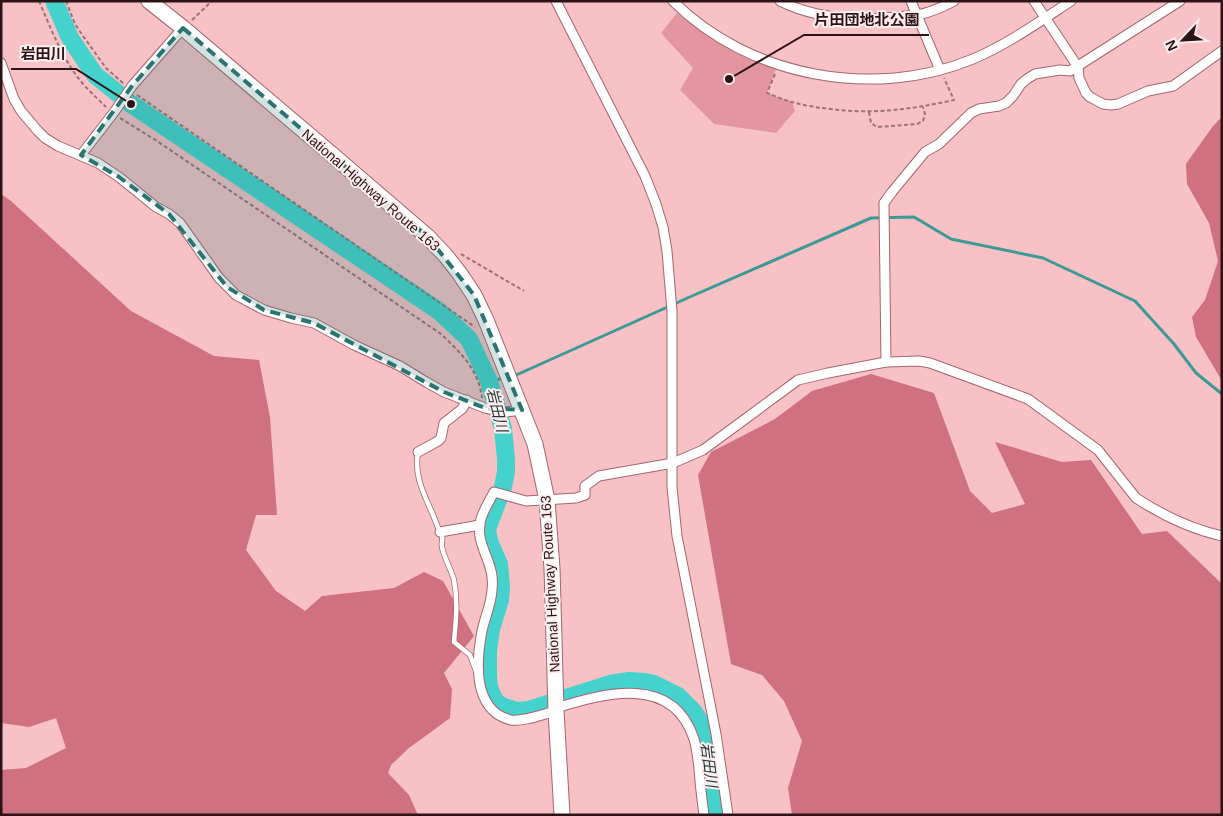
<svg xmlns="http://www.w3.org/2000/svg" width="1223" height="816" viewBox="0 0 1223 816" font-family="Helvetica,'Noto Sans JP',sans-serif">
<style>
.green{fill:#e496a0}
.forest{fill:#cf717f}
.lines{fill:none;stroke-linecap:round;stroke-linejoin:round}
.stream{stroke:#3d9996;stroke-width:3}
.river{stroke:#45d2cd;stroke-width:18}
.lane-casing{stroke:#a2656d;stroke-width:6}
.street-casing{stroke:#a2656d;stroke-width:11}
.highway-casing{stroke:#a2656d;stroke-width:17}
.path{stroke:#9b7276;stroke-width:2;stroke-dasharray:4 2.5;stroke-linecap:butt}
.lane{stroke:#fff;stroke-width:4.5}
.street{stroke:#fff;stroke-width:9}
.highway{stroke:#fff;stroke-width:15}
.marked{fill:#297370;fill-opacity:0.2;stroke:#297370;stroke-width:4;stroke-dasharray:10 6;stroke-linejoin:round}
.labels{text-anchor:middle;stroke-width:4;stroke-linejoin:round;paint-order:stroke}
.street-label{font-size:14px;fill:#2b1316;stroke:#fceeef}
.water-label{font-size:15px;font-style:italic;fill:#213937;stroke:#fceeef}
.leader{fill:none;stroke:#2b1316;stroke-width:2}
.callout-dot{fill:#2b1316;stroke:#fceeef;stroke-width:2}
.callout-label{font-size:15px;text-anchor:middle;font-weight:bold;fill:#2b1316;stroke:#fceeef;stroke-width:4;stroke-linejoin:round;paint-order:stroke}
</style>
<rect width="100%" height="100%" fill="#f8c1c6"/>
<path class="green" d="M677,13c20,16 42,32 66,43 11,5 22,8 33,13l-9,24 25,9 3,9 -19,22 -62,-9 -34,-34 13,-22 -32,-35z"/>
<g class="forest">
<path d="M1222,117v264l-26,-44 -4,-20 13,-17 13,-39 -9,-38 -22,-39 -1,-20 27,-38z"/>
<path d="M1,194l10,7 120,110 83,45 45,4 11,57 7,98h-21l-10,35 30,41 29,20 17,-15 72,-8 30,-16 19,9 31,55 -30,37 8,16 -2,29 -41,30 -18,17 -3,8 21,22 9,20h-417v-45l25,-2 40,-20 -10,-30 -27,9 -28,-4z"/>
<path d="M871,374l63,19 36,98 22,22 33,-9 -30,-62 67,20 29,-2 51,74 25,-3 55,53v231h-430l-4,-27 14,-47 -18,-40 -22,-26 -31,-11 -33,-189 13,-23 64,-33 37,-28z"/>
</g>
<g class="lines">
<g class="stream">
<path d="M514,376l178,-80 179,-78 43,-1 37,22 92,19 92,43 39,43 22,29 26,21"/>
<path d="M489,381l11,-2"/>
</g>
<path class="river" d="M54,1l16,37 25,37 36,29 308,207 30,28 20,42 14,48 3,30v13l-3,15 -16,42 2,12 10,23 2,23 -1,13 -9,29 -3,22v25l1,11 4,10 4,6 7,4 13,4 11,-1 19,-6 63,-20 19,-3 16,1 9,2 24,12 15,15 6,9 5,11 3,12 8,72"/>
<defs>
<path id="lane" d="M418,452c-5,28 10,48 19,73 1,4 4,7 5,11 1,4 -1,7 0,11 2,11 9,22 12,33 4,21 2,40 0,62l16,13 6,16"/>
<g id="street">
<path d="M556,1l89,175 11,28 7,23 4,24 5,60v176l5,49 39,198 12,81"/>
<path d="M673,1c76,76 201,99 300,58 35,-15 66,-37 98,-58"/>
<path d="M780,1c36,18 79,20 118,16 7,-1 14,-1 20,-2 13,-3 25,-8 36,-14"/>
<path d="M911,1l29,69"/>
<path d="M1034,1l44,66 1,11 7,15 4,4 13,7 8,1 7,-1 30,-13 25,-5 49,-35"/>
<path d="M1,63l13,36 7,12 16,19 8,8 13,8 40,17 21,14 37,30 13,7 11,9 39,55 17,17 28,15 27,8 23,5 40,22 46,21 26,16 18,10 41,16 21,4 16,-2"/>
<path d="M81,155l34,-44 17,-25 51,-58"/>
<path d="M886,362l-2,-159 8,-11 33,-40 14,-8 32,-31 8,-4 20,-3 7,-3 7,-7 8,-12 6,-5 8,-5 25,-4 10,1 110,-70"/>
<path d="M418,452l20,-11 3,-3 3,-15 18,-14 5,-9"/>
<path d="M440,532l40,-7"/>
<path d="M556,708c49,-15 117,-34 138,31 3,10 4,20 5,30 1,15 3,31 5,46"/>
<path d="M556,711c-13,3 -32,11 -45,9 -5,-1 -9,-3 -14,-6 -24,-18 -20,-57 -15,-83 3,-14 9,-26 10,-41 1,-8 0,-18 -3,-26 -5,-15 -13,-28 -8,-45 2,-8 9,-19 13,-27l32,9 50,-3 9,-3v-9l14,-10 74,-13 30,-13 95,-70 30,-7 58,-11 33,-1 11,2 98,36 70,51 38,48c26,17 55,31 86,38"/>
</g>
<path id="highway" d="M149,1l34,27 146,124 99,85 18,19 14,18 14,21 12,25 49,124 12,56 5,68 4,143 6,104"/>
</defs>
<use href="#lane" class="lane-casing"/>
<use href="#street" class="street-casing"/>
<use href="#highway" class="highway-casing"/>
<g class="path">
<path d="M39,1c10,23 19,47 33,68 9,15 22,26 34,38"/>
<path d="M66,1l9,23 8,12 23,32 18,16"/>
<path d="M192,20l20,-19"/>
<path d="M775,74l-8,19c8,3 17,7 25,9 10,3 21,5 31,6 46,7 86,2 131,-8l-10,-22"/>
<path d="M137,95l338,232"/>
<path d="M869,112l2,11 6,4 40,-3 6,-3 2,-7 -2,-7"/>
<path d="M120,118l37,23 284,193c19,18 38,36 41,64"/>
<path d="M461,254l63,37"/>
</g>
<use href="#lane" class="lane"/>
<use href="#street" class="street"/>
<use href="#highway" class="highway"/>
</g>
<path class="marked" d="M183,28l245,209 46,58 48,115 -37,-2 -41,-16 -130,-69 -50,-13 -37,-23 -58,-73 -50,-37 -38,-22 51,-69z"/>
<g class="labels">
<g class="street-label">
<text transform="translate(371 190) rotate(41)" y="5">National Highway Route 163</text>
<text transform="translate(550 584) rotate(-93)" y="5">National Highway Route 163</text>
</g>
<g class="water-label">
<text transform="translate(497 410) rotate(76)" y="5">岩田川</text>
<text transform="translate(709 765) rotate(83)" y="5">岩田川</text>
</g>
</g>
<path class="leader" d="M729 79L804 35H929M131 104L76 69H11"/>
<g class="callout-dot">
<circle cx="729" cy="79" r="5"/>
<circle cx="131" cy="104" r="5"/>
</g>
<g class="callout-label">
<text x="867" y="25">片田団地北公園</text>
<text x="43" y="59">岩田川</text>
</g>
<rect width="1223" height="816" fill="none" stroke="#2b1316" stroke-width="5"/>
<g transform="translate(1183 40) rotate(245)" stroke="#fceeef" stroke-width="4" paint-order="stroke">
<path d="M0-4L9 19L0 12L-9 19Z" fill="#2b1316"/>
<text y="-8" font-size="14" font-weight="bold" text-anchor="middle" fill="#2b1316">N</text>
</g>
</svg>
